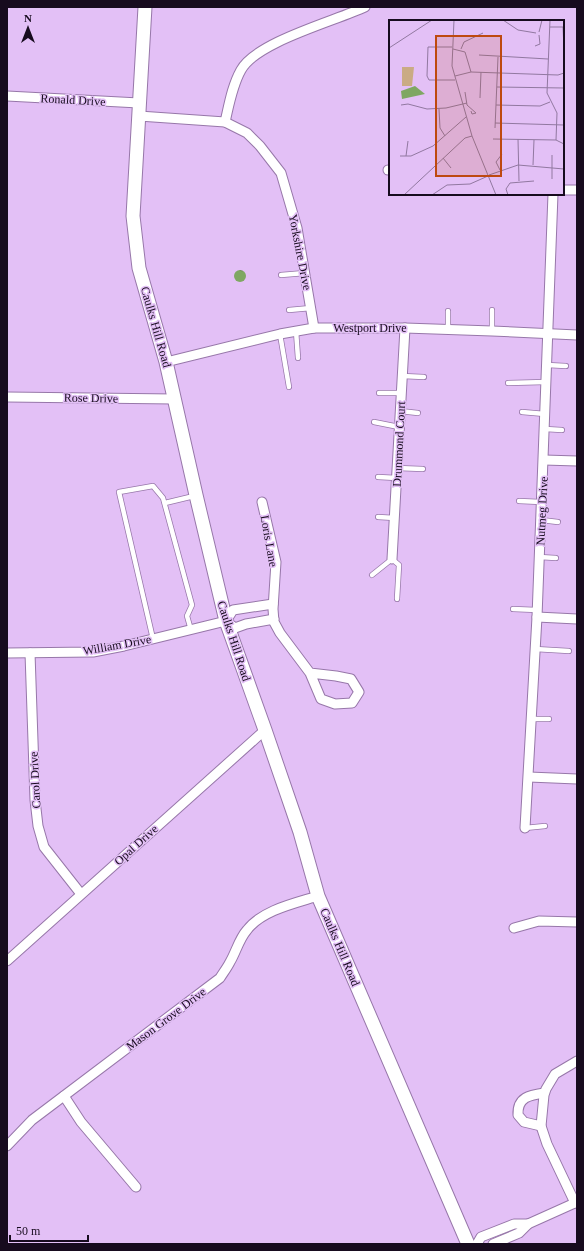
<svg xmlns="http://www.w3.org/2000/svg" width="584" height="1251" viewBox="0 0 584 1251" font-family="'Times New Roman',serif">
<style>
.water{fill:url(#water-ripples)}
.lines{fill:none;stroke-linecap:round;stroke-linejoin:round}
.service-casing{stroke:#9777a9;stroke-width:6}
.minor-casing{stroke:#9777a9;stroke-width:11}
.secondary-casing{stroke:#9777a9;stroke-width:15}
.service{stroke:#fff;stroke-width:4.5}
.minor{stroke:#fff;stroke-width:9}
.secondary{stroke:#fff;stroke-width:13}
.labels{text-anchor:middle;stroke-width:3;stroke-linejoin:round;paint-order:stroke}
.street-label{font-size:12px;fill:#170b1e;stroke:#e3c0f6}
.inset-road{fill:none;stroke:#9178a0;stroke-width:1}
.view{fill:#be4910;fill-opacity:0.15;stroke:#be4910;stroke-width:2}
.inset-edge{fill:none;stroke:#170b1e;stroke-width:2}
</style>
<defs>
<pattern id="water-ripples" width="26" height="14" patternUnits="userSpaceOnUse"><rect width="26" height="14" fill="#7fa763"/><path d="M2 4q2-2 4 0t4 0M15 11q2-2 4 0t4 0" fill="none" stroke="#678651"/></pattern>
</defs>
<rect width="100%" height="100%" fill="#e3c0f6"/>
<circle class="water" cx="240" cy="276" r="6"/>
<g class="lines">
<defs>
<g id="service">
<path d="M281,275l24,-2"/>
<path d="M289,310l22,-2"/>
<path d="M448,311v19"/>
<path d="M296,331l2,27"/>
<path d="M492,331v-21"/>
<path d="M280,334l9,53"/>
<path d="M547,365l19,1"/>
<path d="M402,376l22,1"/>
<path d="M508,383l38,-1"/>
<path d="M379,393h22"/>
<path d="M400,411l18,2"/>
<path d="M522,412l23,2"/>
<path d="M374,422l25,5"/>
<path d="M545,429l17,1"/>
<path d="M397,468l26,1"/>
<path d="M378,477l19,1"/>
<path d="M519,501l22,1"/>
<path d="M165,503l29,-7"/>
<path d="M378,517l17,1"/>
<path d="M541,520l17,2"/>
<path d="M539,557l17,1"/>
<path d="M372,575l20,-16 7,6 -2,34"/>
<path d="M513,609l24,1"/>
<path d="M153,639l-34,-147 34,-6 10,12 29,107 -5,11 4,14"/>
<path d="M535,649l34,2"/>
<path d="M532,719h17"/>
<path d="M525,828l20,-2"/>
</g>
<g id="minor">
<path d="M7,96l132,7"/>
<path d="M139,116l86,6 22,11 13,13 21,27 16,55 17,100"/>
<path d="M225,122c4,-17 7,-36 16,-52 15,-28 94,-49 124,-63"/>
<path d="M388,170h2"/>
<path d="M563,190h14"/>
<path d="M166,362l114,-28 34,-6h91l87,3 85,4"/>
<path d="M7,397l167,2"/>
<path d="M544,460l33,1"/>
<path d="M262,502l14,60 -3,47 1,13 6,11 30,40 26,3 15,3 8,13 -7,11 -17,1 -14,-5 -11,-26"/>
<path d="M392,559l13,-231"/>
<path d="M537,617l40,2"/>
<path d="M226,621l7,-11 40,-6"/>
<path d="M226,621l9,7 11,-4 28,-5"/>
<path d="M7,653l86,-1 31,-6 102,-25"/>
<path d="M30,653l5,147 3,26 6,21 37,47"/>
<path d="M529,777l48,2"/>
<path d="M525,828l12,-211 16,-423"/>
<path d="M514,928l25,-7 38,1"/>
<path d="M7,961l258,-231"/>
<path d="M64,1096l17,26 55,65"/>
<path d="M541,1126l-17,-4 -6,-7c-1,-18 12,-20 26,-22"/>
<path d="M7,1146l25,-26 188,-142c3,-5 7,-10 10,-16 6,-10 9,-23 17,-32 15,-20 49,-27 71,-34"/>
<path d="M575,1203l-28,-59 -6,-18 3,-31 2,-6 9,-15 22,-13"/>
<path d="M477,1244l4,-7 33,-13h14"/>
<path d="M493,1244l26,-11 9,-9 49,-22"/>
</g>
<path id="secondary" d="M145,7l-12,209 6,52 27,94 30,133 30,126 39,109 35,102 18,64 150,348"/>
</defs>
<use href="#service" class="service-casing"/>
<use href="#minor" class="minor-casing"/>
<use href="#secondary" class="secondary-casing"/>
<use href="#service" class="service"/>
<use href="#minor" class="minor"/>
<use href="#secondary" class="secondary"/>
</g>
<g class="labels">
<g class="street-label">
<text transform="translate(73 100) rotate(3)" y="4">Ronald Drive</text>
<text transform="translate(300 252) rotate(79)" y="4">Yorkshire Drive</text>
<text transform="translate(156 327) rotate(74)" y="4">Caulks Hill Road</text>
<text x="370" y="332">Westport Drive</text>
<text transform="translate(91 398) rotate(1)" y="4">Rose Drive</text>
<text transform="translate(399 444) rotate(-87)" y="4">Drummond Court</text>
<text transform="translate(542 511) rotate(-87)" y="4">Nutmeg Drive</text>
<text transform="translate(269 541) rotate(80)" y="4">Loris Lane</text>
<text transform="translate(234 641) rotate(72)" y="4">Caulks Hill Road</text>
<text transform="translate(117 645) rotate(-10)" y="4">William Drive</text>
<text transform="translate(35 780) rotate(-93)" y="4">Carol Drive</text>
<text transform="translate(136 845) rotate(-42)" y="4">Opal Drive</text>
<text transform="translate(340 947) rotate(67)" y="4">Caulks Hill Road</text>
<text transform="translate(166 1019) rotate(-37)" y="4">Mason Grove Drive</text>
</g>
</g>
<g transform="translate(389 20)">
<rect width="175" height="175" fill="#e3c0f6"/>
<path d="M13,47h12l-2,19h-10z" fill="#caab84"/>
<path d="M26,66l10,8 -23,5 -1,-8z" fill="#7fa763"/>
<path class="inset-road" d="M65,0l-2,46 20,70 24,59M114,0l15,10 18,3M161,0l-3,73 10,20 -1,27M161,7h13M174,7l1,22M150,12l3,-12M146,26l5,-2 -1,-9M63,27h-24l-1,29 2,4h26M0,28l43,-28M64,29l12,3 6,20M72,29l3,-7 19,-9M90,35l69,4M66,56l16,-4 87,3 6,-2M108,67l67,1M76,72l2,13 9,8 -4,1 -1,-3M91,78l1,-26M12,85l7,-1 19,5 19,-1 21,-5M107,85l44,1 10,-4M50,89l1,19 5,8M106,103l69,2M106,108l3,-71M104,119l63,1 8,4M129,119l1,42M0,121v16M11,136h11l22,-10 33,-29M17,136l2,-15M54,138l8,10M144,145l1,-25M111,150l-4,-8 6,-8M100,155l29,-10 46,4M163,159v-24M15,175l61,-57 7,-2M43,175l15,-10 23,-1 18,-8M119,175l-2,-6 4,-6 24,-2"/>
<path class="view" d="M47,16h65v140h-65z"/>
<rect width="175" height="175" class="inset-edge"/>
</g>
<rect width="584" height="1251" fill="none" stroke="#170b1e" stroke-width="16"/>
<g transform="translate(28 28)" stroke="#e3c0f6" stroke-width="3" paint-order="stroke">
<path d="M0-3L7 15L0 10L-7 15Z" fill="#170b1e"/>
<text y="-6" font-size="11" font-weight="bold" text-anchor="middle" fill="#170b1e">N</text>
</g>
<path d="M10 1235v6h78v-6" fill="none" stroke="#170b1e" stroke-width="2"/>
<text x="16" y="1235" font-size="12" fill="#170b1e" stroke="#e3c0f6" stroke-width="3" paint-order="stroke">50 m</text>
</svg>
